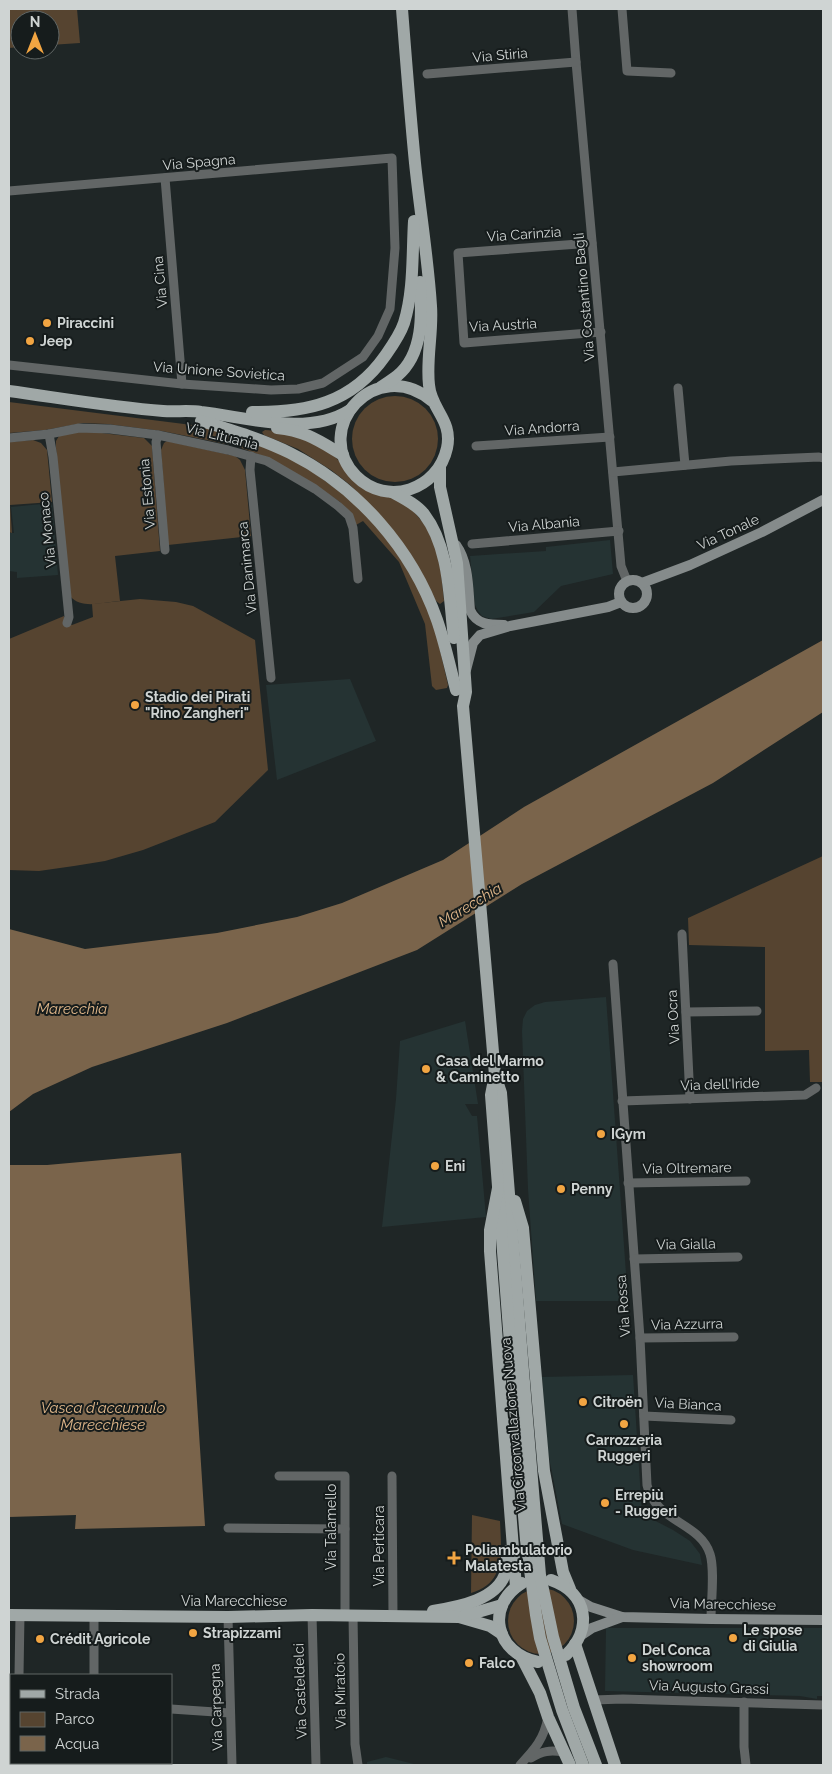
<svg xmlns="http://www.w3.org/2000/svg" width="832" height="1774" viewBox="0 0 832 1774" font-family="Raleway,sans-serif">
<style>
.built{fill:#253333}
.green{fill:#564430}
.water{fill:#7a644b}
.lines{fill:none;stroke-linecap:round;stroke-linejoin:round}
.street{stroke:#626666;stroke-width:9}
.secondary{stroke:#858b8b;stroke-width:10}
.primary{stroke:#a0a8a7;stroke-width:12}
.primary-bridge{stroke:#a0a8a7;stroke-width:12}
.poi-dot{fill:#f2a542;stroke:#161c1c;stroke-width:2}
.labels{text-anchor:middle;stroke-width:4;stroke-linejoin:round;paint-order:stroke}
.street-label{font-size:14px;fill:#cfd4d3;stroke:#161c1c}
.poi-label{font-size:14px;font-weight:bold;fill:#cfd4d3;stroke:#161c1c;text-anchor:start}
.water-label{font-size:15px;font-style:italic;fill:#e0b78a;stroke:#161c1c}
</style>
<rect width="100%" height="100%" fill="#1f2626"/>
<g class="built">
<path d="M52,503l6,72 -41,3v-6l-8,-1v-38h5l-3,-26z"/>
<path d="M610,540l3,34 -52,12 -27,26 -43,7 -9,-3 -4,-5 -3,-6 -5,-49 76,-5v-4z"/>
<path d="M350,679l26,62 -99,39 -11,-95z"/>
<path d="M606,997l22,304h-92l-8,-112 -6,-158 1,-12 4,-8 8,-6 10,-3z"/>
<path d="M465,1021l13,83h-13l7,12h5l9,101 -104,10 14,-128 4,-58z"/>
<path d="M633,1375l9,139 31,16 17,11 10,13 2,11 -69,-15 -71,-26 -14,-72 -6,-75z"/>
<path d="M606,1628h216l1,68h-6v3l-17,-3 -195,-5z"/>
<path d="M386,1757l32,8h-51v-3z"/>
</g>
<g class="green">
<path d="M9,9h68l3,34 -30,2v-25h-30v27l-11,1z"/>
<circle cx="395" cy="439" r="43"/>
<path d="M9,402l183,23 32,6 62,21 77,57 41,50 28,56 16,70 -1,3 -11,2 -4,-4 -7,-62 -26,-62 -36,-41 -7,4 -16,-23 -36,-24 -36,-20 -32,-12 -74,-15 -55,-7 -24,-1 -38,7 -36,3z"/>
<path d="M265,430c21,1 61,14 74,31l69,44 18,21 13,28 5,47 -4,3 -4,-3 -56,-86 -31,-31 -18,-14 -33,-21 -34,-14 -2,-3z"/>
<path d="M76,432h17l51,6 8,8 8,105 -45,5 5,45c-17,1 -38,9 -50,-5l-14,-148v-7l3,-5z"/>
<path d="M33,440l8,3 6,7 5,52 -42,3 2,28 -3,-1v-90z"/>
<path d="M167,441l68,15 5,4 5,10 6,66 -83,9 -7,-95 3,-7z"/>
<path d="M140,599l36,3 17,4 62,34 13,130 -53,52 -72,28 -38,11 -31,5 -35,5 -30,-1v-231l55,-23 1,6 7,3 21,-8 -1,-13z"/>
<path d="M823,856v226h-13l-1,-32 -44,1v-104l-76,-2 -1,-27z"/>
<path d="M472,1515l28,6c1,29 7,62 -29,72z"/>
<circle cx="541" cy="1621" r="33"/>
</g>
<g class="water">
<path d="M823,640v72l-110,71 -191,101 -105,66 -190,73 -135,44 -59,27 -24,18v-183l76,20 132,-16 80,-16 45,-14 101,-43 81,-53z"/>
<path d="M181,1153l24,373 -130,3 1,-14 -67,2v-352h38z"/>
</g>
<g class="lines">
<g class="street">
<path d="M572,9l4,53 45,504 6,15"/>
<path d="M622,9l5,62 44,2"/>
<path d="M427,74l149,-12"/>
<path d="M165,178l17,206"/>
<path d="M9,191l383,-33 3,90 -5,61 -12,27 -15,21 -40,26 -25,6 -27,1 -89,-6 -173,-19"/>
<path d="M592,243l-134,10 6,90 137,-11"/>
<path d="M678,388l7,77"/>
<path d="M49,434l4,23 16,160 -2,6"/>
<path d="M158,435l-2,7 9,108"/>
<path d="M9,438l40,-4 30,-6 31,1 48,6 70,15 39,11 48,28 23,17 11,10 4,12 5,51"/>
<path d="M476,446l134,-9"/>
<path d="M251,456l-1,14 21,208"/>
<path d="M613,472l118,-11 88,-4 4,1"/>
<path d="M472,544l147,-13"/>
<path d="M682,934l8,165"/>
<path d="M613,964l27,374 7,147c8,37 53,37 63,69 5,15 1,48 1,65"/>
<path d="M686,1012l71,-1"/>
<path d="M622,1101l183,-6 11,-7"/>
<path d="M628,1183l118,-2"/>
<path d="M634,1259l104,-2"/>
<path d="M640,1338l94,-1"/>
<path d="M644,1416l87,4"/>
<path d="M279,1476h66v139"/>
<path d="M392,1476l1,140"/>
<path d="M228,1528l117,1"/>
<path d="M94,1615v60"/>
<path d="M312,1615l4,150"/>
<path d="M353,1615l2,129 3,21"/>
<path d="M228,1617l4,148"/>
<path d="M19,1675l1,-60"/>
<path d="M593,1700l30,-1 200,6"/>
<path d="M744,1702v45l2,18"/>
<path d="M171,1709l59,4"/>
<path d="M531,1758c11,-7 19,-8 32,-6"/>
<path d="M163,1763v2"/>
<path d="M94,1765v-2"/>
<path d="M520,1765c15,-16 24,-26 28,-48"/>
</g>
<g class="secondary">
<path d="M456,545c13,18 12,44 14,65 7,15 19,15 34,15"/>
<circle cx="633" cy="594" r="14"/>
<path d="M642,583l48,-18 72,-33 61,-32"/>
<path d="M466,670l7,-27 7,-8 30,-9 98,-19 13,-5"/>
<path d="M577,1599l14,8 31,10 89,2 112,1"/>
<path d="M580,1636l12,-8 30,-11"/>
</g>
<g class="primary">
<path d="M402,9c4,51 8,103 13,154 5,48 13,95 16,143 2,26 -5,53 -2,79 2,25 24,35 18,63 -9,42 -60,59 -91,28 -46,-47 20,-122 76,-75"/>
<path d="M381,387c6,-4 11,-7 16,-11 27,-22 25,-63 23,-94"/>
<path d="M9,391c51,7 103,16 154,20 13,1 26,-1 38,1 46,5 107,25 149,-2"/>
<path d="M252,412c55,1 100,-9 133,-56 7,-10 15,-21 19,-33 10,-32 8,-68 10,-102"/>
<path d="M201,421c30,9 61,18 89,32 68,34 122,96 147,167 8,23 13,47 19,70"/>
<path d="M277,428c29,3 42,13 66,27"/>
<path d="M440,467v20l17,76 9,129 -3,14 32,369 6,18 23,290"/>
<path d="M392,492c11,6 24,12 32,22 26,34 25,84 30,124"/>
<path d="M495,1075l-4,20 22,287"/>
<path d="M498,1188l-8,42v21l26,336"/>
<path d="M515,1201l8,27 21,243 19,101 7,17"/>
<path d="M551,1580c37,13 42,49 15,75"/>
<path d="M522,1583c-38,23 -26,71 16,79"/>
<path d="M433,1611c25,-4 66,-11 73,-40 1,-7 1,-14 1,-20"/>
<path d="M9,1615l219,2 84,-2 147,2 31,9 12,8"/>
<path d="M464,1616l38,-11"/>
<path d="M575,1644l40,121"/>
<path d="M522,1658l18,35 8,24 22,48"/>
</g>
<g class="primary-bridge">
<path d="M513,1382l13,158 10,75 4,23 22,72 21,55"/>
<path d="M524,1383l16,192 8,38 5,24 21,71 22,57"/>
</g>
</g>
<g class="poi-dot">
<circle cx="47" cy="323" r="5"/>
<circle cx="30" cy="341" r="5"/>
<circle cx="135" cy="705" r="5"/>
<circle cx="426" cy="1069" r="5"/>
<circle cx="601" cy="1134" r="5"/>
<circle cx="435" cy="1166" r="5"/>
<circle cx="561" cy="1189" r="5"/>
<circle cx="583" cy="1402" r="5"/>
<circle cx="624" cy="1424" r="5"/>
<circle cx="605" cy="1503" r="5"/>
<path d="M451.5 1550.5h5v5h5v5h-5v5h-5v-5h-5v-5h5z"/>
<circle cx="193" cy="1633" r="5"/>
<circle cx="733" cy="1638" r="5"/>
<circle cx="40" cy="1639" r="5"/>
<circle cx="632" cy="1658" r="5"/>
<circle cx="469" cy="1663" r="5"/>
</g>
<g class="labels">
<g class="street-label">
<text transform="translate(500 55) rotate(-5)" y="5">Via Stiria</text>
<text transform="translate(199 162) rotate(-5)" y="5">Via Spagna</text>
<text transform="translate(524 234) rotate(-4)" y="5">Via Carinzia</text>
<text transform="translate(160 282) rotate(-95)" y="5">Via Cina</text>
<text transform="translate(584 297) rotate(-95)" y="5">Via Costantino Bagli</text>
<text transform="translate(503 325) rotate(-3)" y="5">Via Austria</text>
<text transform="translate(219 371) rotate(4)" y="5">Via Unione Sovietica</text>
<text transform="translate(542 428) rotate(-4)" y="5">Via Andorra</text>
<text transform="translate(222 436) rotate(14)" y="5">Via Lituania</text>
<text transform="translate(147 494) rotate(-95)" y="5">Via Estonia</text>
<text transform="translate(544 524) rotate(-5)" y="5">Via Albania</text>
<text transform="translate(47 530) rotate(-96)" y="5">Via Monaco</text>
<text transform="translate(728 532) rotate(-25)" y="5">Via Tonale</text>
<text transform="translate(247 568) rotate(-96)" y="5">Via Danimarca</text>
<text transform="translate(673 1017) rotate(-93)" y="5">Via Ocra</text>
<text transform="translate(720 1084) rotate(-2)" y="5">Via dell'Iride</text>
<text transform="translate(687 1168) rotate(-1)" y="5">Via Oltremare</text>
<text transform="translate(686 1244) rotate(-1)" y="5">Via Gialla</text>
<text transform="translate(623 1306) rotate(-94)" y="5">Via Rossa</text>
<text transform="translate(687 1324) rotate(-1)" y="5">Via Azzurra</text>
<text transform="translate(688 1404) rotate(3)" y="5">Via Bianca</text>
<text transform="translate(513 1425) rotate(-95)" y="5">Via Circonvallazione Nuova</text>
<text transform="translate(331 1527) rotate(-90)" y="5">Via Talamello</text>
<text transform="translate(379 1546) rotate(-90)" y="5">Via Perticara</text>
<text x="234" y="1606">Via Marecchiese</text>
<text transform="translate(723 1604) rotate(1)" y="5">Via Marecchiese</text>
<text transform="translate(709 1687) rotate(2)" y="5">Via Augusto Grassi</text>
<text transform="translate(300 1691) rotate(-92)" y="5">Via Casteldelci</text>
<text transform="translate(340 1691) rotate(-91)" y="5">Via Miratoio</text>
<text transform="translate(216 1707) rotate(-92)" y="5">Via Carpegna</text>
</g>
<g class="poi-label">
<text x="57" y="328">Piraccini</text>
<text x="40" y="346">Jeep</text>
<text x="145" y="702">Stadio dei Pirati<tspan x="145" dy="16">"Rino Zangheri"</tspan></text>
<text x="436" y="1066">Casa del Marmo<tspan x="436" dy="16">&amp; Caminetto</tspan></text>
<text x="611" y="1139">IGym</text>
<text x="445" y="1171">Eni</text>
<text x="571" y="1194">Penny</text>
<text x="593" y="1407">Citroën</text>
<text x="624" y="1445" text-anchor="middle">Carrozzeria<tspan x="624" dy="16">Ruggeri</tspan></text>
<text x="615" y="1500">Errepiù<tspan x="615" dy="16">- Ruggeri</tspan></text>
<text x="465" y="1555">Poliambulatorio<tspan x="465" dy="16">Malatesta</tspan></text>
<text x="743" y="1635">Le spose<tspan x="743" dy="16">di Giulia</tspan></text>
<text x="203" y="1638">Strapizzami</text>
<text x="50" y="1644">Crédit Agricole</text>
<text x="642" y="1655">Del Conca<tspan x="642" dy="16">showroom</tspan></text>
<text x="479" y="1668">Falco</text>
</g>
<g class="water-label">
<text transform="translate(470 905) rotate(-31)" y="5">Marecchia</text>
<text x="72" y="1014">Marecchia</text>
<text x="103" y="1413">Vasca d'accumulo<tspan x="103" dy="17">Marecchiese</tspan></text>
</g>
</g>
<rect width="832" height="1774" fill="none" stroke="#cfd4d3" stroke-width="20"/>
<rect x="10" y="1674" width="162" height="90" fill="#161c1c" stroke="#606665"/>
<rect x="20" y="1690" width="25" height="8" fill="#a0a8a7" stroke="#606665"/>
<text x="55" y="1699" font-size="15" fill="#cfd4d3">Strada</text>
<rect x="20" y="1712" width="25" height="15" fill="#564430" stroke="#606665"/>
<text x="55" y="1724" font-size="15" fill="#cfd4d3">Parco</text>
<rect x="20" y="1736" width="25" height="15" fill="#7a644b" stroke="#606665"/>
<text x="55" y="1749" font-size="15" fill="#cfd4d3">Acqua</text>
<g transform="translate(35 35)"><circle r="24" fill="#161c1c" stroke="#606665"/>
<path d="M0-4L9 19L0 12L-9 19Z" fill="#f2a542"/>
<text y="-8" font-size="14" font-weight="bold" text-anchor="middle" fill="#cfd4d3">N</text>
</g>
</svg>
